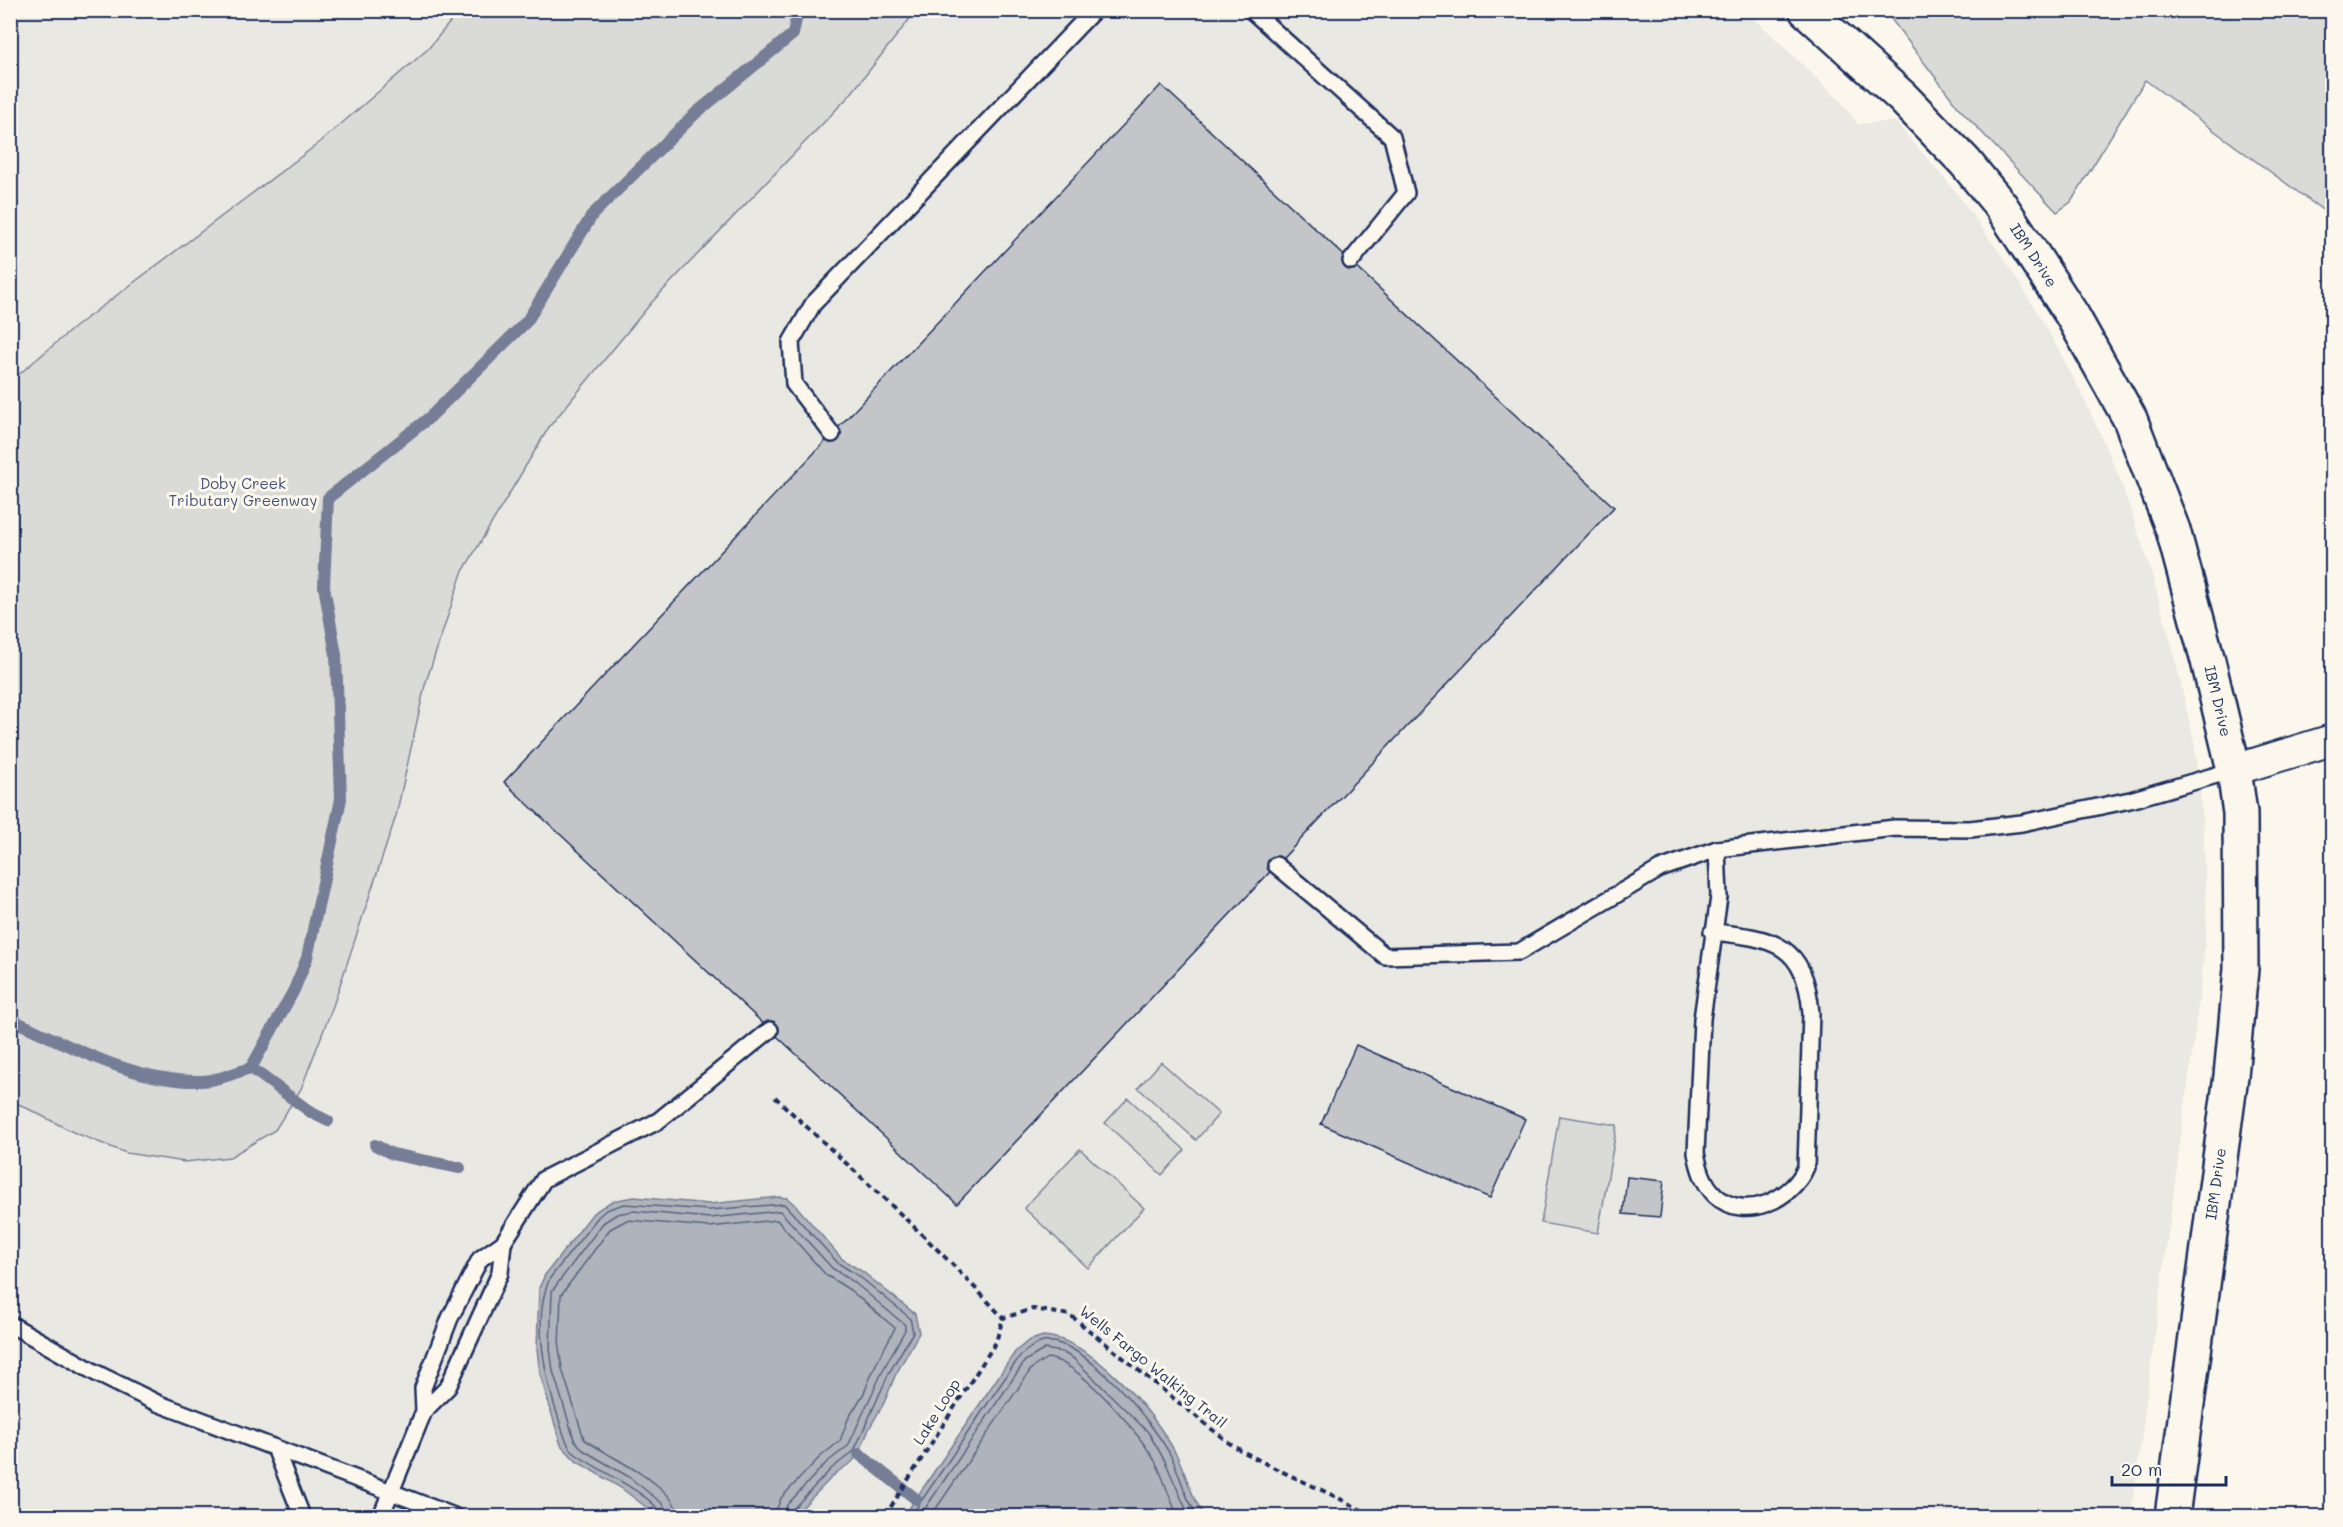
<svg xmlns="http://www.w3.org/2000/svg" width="2343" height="1527" viewBox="0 0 2343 1527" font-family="Mali,sans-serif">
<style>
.built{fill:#eae8e2}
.green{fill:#dadad7;stroke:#7a849a;stroke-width:1.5}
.water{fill:#afb3bb;stroke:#747e96;stroke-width:1.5}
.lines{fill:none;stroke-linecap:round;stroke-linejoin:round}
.shore{stroke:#566483;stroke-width:1.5}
.stream{stroke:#747e96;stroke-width:12}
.building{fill:#c3c5c9;stroke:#1b2f5e;stroke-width:1.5}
.lane-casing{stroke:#1b2f5e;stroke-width:20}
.street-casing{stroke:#1b2f5e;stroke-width:34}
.secondary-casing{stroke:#1b2f5e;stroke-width:38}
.path{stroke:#1b2f5e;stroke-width:4;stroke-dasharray:6 4.5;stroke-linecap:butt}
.lane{stroke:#fbf7ec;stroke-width:15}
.street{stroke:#fbf7ec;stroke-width:30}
.secondary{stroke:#fbf7ec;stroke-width:33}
.labels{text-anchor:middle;stroke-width:6;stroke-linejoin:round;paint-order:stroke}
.street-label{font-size:15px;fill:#1b2f5e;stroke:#fbf7ec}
.park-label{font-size:15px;fill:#415176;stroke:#fbf7ec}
</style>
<rect width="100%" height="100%" fill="#fbf7ec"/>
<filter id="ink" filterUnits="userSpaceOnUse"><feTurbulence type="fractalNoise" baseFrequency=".0167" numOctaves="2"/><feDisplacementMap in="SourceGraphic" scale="12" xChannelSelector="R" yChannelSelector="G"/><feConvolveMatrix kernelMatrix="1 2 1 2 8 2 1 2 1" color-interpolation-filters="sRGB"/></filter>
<g filter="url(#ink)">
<g class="built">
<path d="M11,11h448l-31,38 -109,94 -243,183 -65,55z"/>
<path d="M916,11h831l93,90 18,23 37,-3 60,70 52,72 41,67 35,66 37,83 29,86 24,85 21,91 9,79 4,102 -6,63 -70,531h-2120l-1,-416 63,32 53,21 59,9 116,-73 32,-83 63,-190 29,-131 37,-112 87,-146 103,-125 198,-207z"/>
</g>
<g class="green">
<path d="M459,11h457l-66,84 -198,207 -103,125 -87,146 -37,112 -29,131 -63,190 -32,83 -26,41 -45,27 -45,5 -59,-9 -53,-21 -62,-32v-719l65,-55 243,-183 109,-94z"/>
<path d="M1885,11h447v206l-187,-137 -74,122 -14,10 -99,-105z"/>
<path d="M1161,1062l58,52 -23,26 -58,-52z"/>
<path d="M1128,1098l57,52 -23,25 -57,-52z"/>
<path d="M1559,1116l58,9 -19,108 -57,-10z"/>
<path d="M1080,1149l64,59 -56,60 -64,-60z"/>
</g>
<g class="water">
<path d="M634,1197l75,7 70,-7 8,1 10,9 45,52 21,13 52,42 4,19 -24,43 -11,27 -15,26 -10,25 -7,8 -16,11 -42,43h-136l-37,-28 -45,-27 -15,-16 -21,-71 -3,-25 2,-61 6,-13 48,-62 19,-12z"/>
<path d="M1043,1336c48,2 112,77 133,118 11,21 15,44 29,62h-301l111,-164 13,-11z"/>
</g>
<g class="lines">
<g class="shore">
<path d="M661,1516c-2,-19 -72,-50 -88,-64 -7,-7 -10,-20 -13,-29 -14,-41 -29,-105 -10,-145l48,-61 8,-7 18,-6 85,6 75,-6 54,59 22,14 50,41 3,14 -24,41 -35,78 -23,18 -39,41 -2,6"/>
<path d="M669,1516l-6,-12 -34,-27 -46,-27 -9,-11 -21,-68 -3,-23 2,-57 51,-68 14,-9 16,-3 77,7 70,-7 52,57 23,15 50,42v5l-22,40 -35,76 -22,17 -39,42 -4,11"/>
<path d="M678,1516c-2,-32 -71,-59 -94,-77l-22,-70 -3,-21 2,-53 49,-66 17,-9 82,7 68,-7 49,55 24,15 45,38 -21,40 -10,25 -16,26 -8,22 -20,16 -39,41 -7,18"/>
<path d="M911,1516l109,-160c7,-6 14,-12 23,-14 39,-8 113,84 129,116 9,19 13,41 26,58"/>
<path d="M920,1516l105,-155 20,-12 17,3 12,7 74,73 17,29 24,55"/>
<path d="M931,1516l101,-148 15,-10c32,2 96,79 110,107 8,17 13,35 21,51"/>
</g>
<g class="stream">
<path d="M10,1019c61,27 125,64 192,62 16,0 34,-9 49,-13l43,-78 13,-32 34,-159 -5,-144 -12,-69 4,-88 102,-81 97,-96 66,-107 103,-101 97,-79 5,-24"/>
<path d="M251,1068l61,45 16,8"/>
<path d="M375,1145l17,9 68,14"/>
<path d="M859,1454l57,45"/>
</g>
</g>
<g class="building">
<path d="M1161,85l453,422 -657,697 -453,-422z"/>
<path d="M1356,1045l169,74 -35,79 -169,-74z"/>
<path d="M1627,1177l37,4 -4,36 -37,-3z"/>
</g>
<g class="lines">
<defs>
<g id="lane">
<path d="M1251,10l141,127 14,56 -55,68"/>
<path d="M832,434l-38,-50 -3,-42 22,-38 281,-294"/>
<path d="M1276,865l109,91 134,-4 141,-83 57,-20"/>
<path d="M1712,932c62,6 93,11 99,81l-5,154c-13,32 -62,56 -91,28 -12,-12 -16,-27 -19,-42l6,-134 17,-122 -2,-48 178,-21 75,1 52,-6 108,-23 104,-30"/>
<path d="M503,1243l41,-64 114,-58 112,-91"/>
<path d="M10,1324l86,49 61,30 297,113"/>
<path d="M275,1448l27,68"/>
<path d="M381,1516l43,-105 24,-24 52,-114 3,-30 -23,16 -30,59 -27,70 1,23"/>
</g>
<path id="street" d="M2234,770l98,-30"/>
<g id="secondary">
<path id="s1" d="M1806,10l96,87 63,65 36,44 71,109 58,104 43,111 35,131 26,109 6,43 1,156 -10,107 -59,440"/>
</g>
</defs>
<use href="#lane" class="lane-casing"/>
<use href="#street" class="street-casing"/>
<use href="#secondary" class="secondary-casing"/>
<g class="path">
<path d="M775,1097c77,73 157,142 228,221l30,-9 37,6 159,128c46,29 97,46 143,73"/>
<path d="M885,1516l111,-174 7,-24"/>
</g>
<use href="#lane" class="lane"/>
<use href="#street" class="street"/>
<use href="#secondary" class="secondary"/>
</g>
</g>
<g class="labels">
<g class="street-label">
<text dy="5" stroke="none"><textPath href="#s1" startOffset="336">IBM Drive</textPath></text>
<text dy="5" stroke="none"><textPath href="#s1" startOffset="822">IBM Drive</textPath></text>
<text transform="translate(2216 1184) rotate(-82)" y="5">IBM Drive</text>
<text transform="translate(1153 1367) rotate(39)" y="5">Wells Fargo Walking Trail</text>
<text transform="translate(937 1412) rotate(-58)" y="5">Lake Loop</text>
</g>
<g class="park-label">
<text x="243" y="489">Doby Creek<tspan x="243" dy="17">Tributary Greenway</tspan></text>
</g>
</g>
<rect width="2343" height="1527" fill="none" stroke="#fbf7ec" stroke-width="36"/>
<rect x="18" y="18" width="2307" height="1491" fill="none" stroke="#1b2f5e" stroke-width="2" filter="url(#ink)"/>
<path d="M2112 1476v9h114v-9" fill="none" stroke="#1b2f5e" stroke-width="3"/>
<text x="2121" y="1476" font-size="18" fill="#1b2f5e" stroke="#fbf7ec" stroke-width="4.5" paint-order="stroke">20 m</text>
</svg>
